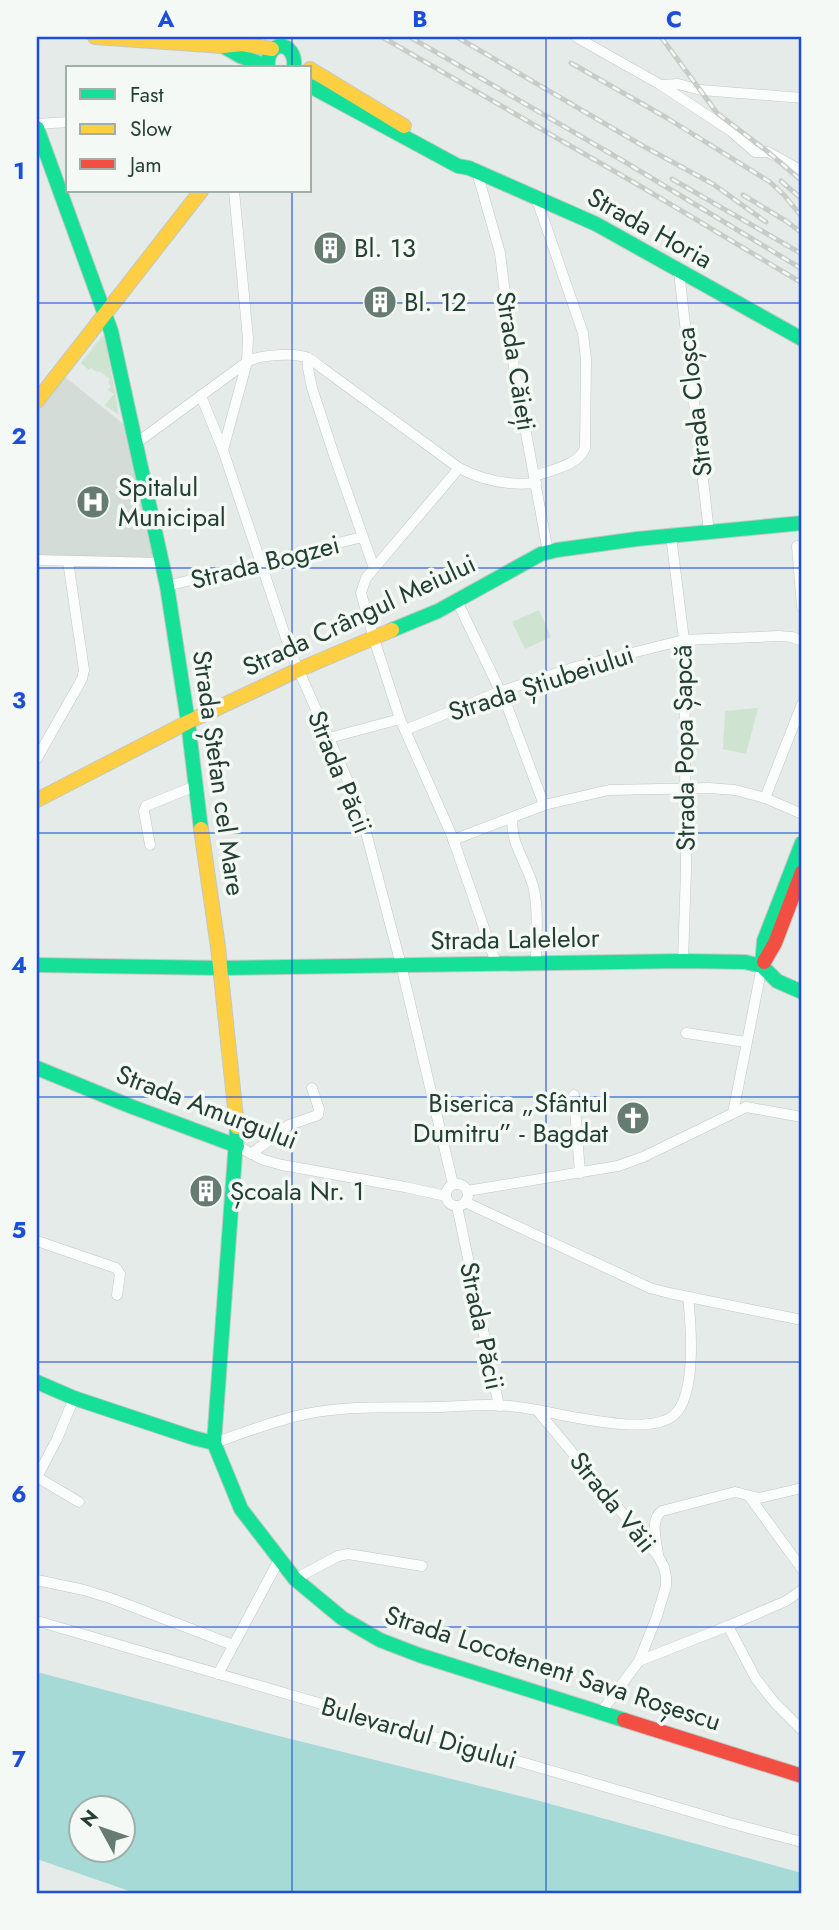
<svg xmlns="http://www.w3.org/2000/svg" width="839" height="1930" viewBox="0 0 839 1930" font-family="Jost,sans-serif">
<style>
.built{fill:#d3dcd7}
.green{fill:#cee4d1}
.water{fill:#a5dad7;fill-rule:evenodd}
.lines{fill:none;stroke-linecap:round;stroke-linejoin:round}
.street-casing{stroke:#c2c8c5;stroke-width:11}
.fast-casing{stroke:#c1c8c5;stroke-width:16}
.slow-casing{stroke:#c1c8c5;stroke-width:16}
.jam-casing{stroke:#c1c8c5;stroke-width:16}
.street{stroke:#fbfcfc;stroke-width:10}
.fast{stroke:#16e098;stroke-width:14}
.slow{stroke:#ffcf43;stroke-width:14}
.jam{stroke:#f24e42;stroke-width:14}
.rail-casing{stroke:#c7ccc9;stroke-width:5}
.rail{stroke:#f4f9f6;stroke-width:2.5;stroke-dasharray:8;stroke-linecap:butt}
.grid{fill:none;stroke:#1d4ed8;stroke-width:2;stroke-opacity:0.55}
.labels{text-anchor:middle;stroke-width:7;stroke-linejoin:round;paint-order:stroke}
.street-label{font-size:26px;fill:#223f32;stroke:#f4f9f6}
.poi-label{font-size:26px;fill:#223f32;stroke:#f4f9f6;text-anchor:start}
.neatline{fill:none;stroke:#1d4ed8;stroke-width:2.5}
.grid-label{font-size:23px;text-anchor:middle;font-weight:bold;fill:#1d4ed8}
</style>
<rect width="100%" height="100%" fill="#e5ebe8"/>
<path class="built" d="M59,372l73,59 29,132 -124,-3v-159z"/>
<g class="green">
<path d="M103,335l2,2 14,78 -14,-10 9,-11 -6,-4 3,-4 -3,-3 2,-4 -11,-8 -2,1 -6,-4 -2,2 -8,-7z"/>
<path d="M539,610l12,27 -26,12 -13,-27z"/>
<path d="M758,708l-12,46 -23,-5 2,-38z"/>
</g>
<path class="water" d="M37,1672l238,63 261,65 266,73v20h-667l-98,-34zM80,1808h42v42h-42z"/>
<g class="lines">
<defs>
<g id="street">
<path d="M576,37l85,48 70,46 24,21h13l34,19"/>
<path d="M661,85l17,-1 23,6 101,8"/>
<path d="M37,124l31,-2"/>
<path d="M477,172l23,81 14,115 34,184"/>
<path d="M679,272l30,260"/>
<path d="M308,358v10l4,20 22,67 40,113"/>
<path d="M201,396l22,54 68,203 68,153 42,159 52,219"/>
<path d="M135,444l112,-82 1,-24 -14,-147"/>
<path d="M223,450l24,-88c11,-7 48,-10 61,-4 5,2 10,7 14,10l137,100c25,13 49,18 77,15"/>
<path d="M459,468l-93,110 -5,15 13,46 26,80 52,117 44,127"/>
<path d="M535,476c16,-6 44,-11 50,-28l1,-89 -3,-26 -47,-136"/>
<path d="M671,536l13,104 2,230 -3,91"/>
<path d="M797,546l5,61"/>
<path d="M37,560l124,3"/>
<path d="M167,586l195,-49"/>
<path d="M457,601l49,102 38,102"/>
<path d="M405,730l94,-38 80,-26 105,-26 95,-4 13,1 10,4"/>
<path d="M329,738l71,-19"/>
<path d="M37,758l45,-79 2,-9 -16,-109"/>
<path d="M765,798l37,-94"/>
<path d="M513,817c-5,25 17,50 21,73 5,24 2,49 2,73"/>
<path d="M453,840l91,-35 65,-15 100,-2 26,2 30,8 37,16"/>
<path d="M150,845l-6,-34 2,-5 49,-20"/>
<path d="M686,1033l60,9"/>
<path d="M574,1095l6,78"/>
<path d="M733,1113l29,-147"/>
<path d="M237,1146l27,14 18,5 123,22 41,9"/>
<path d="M251,1154l38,-29 29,-10 1,-6 -7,-21"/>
<circle cx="457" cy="1195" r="11"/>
<path d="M467,1191l151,-25 25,-9 103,-50 56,10"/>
<path d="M465,1202l185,86 19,5 133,27"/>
<path d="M457,1206l42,200"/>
<path d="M37,1241l79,27 4,6 -3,21"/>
<path d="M74,1398l-17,41 -20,38 42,25"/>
<path d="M537,1410l121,146 6,11 2,10v9l-9,30 -18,45 -37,50"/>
<path d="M214,1443c30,-10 61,-23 92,-29 43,-9 88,-6 132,-7 26,-1 54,-4 80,0 35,4 129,32 156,8 23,-20 17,-91 14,-118"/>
<path d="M749,1496l53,73"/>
<path d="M658,1555c-1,-13 -9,-35 4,-44l73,-19 24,6 43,-10"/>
<path d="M295,1579l43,-23 10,-2 74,12"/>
<path d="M37,1580l47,10 26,8 123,47"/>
<path d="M37,1621l693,202 72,19"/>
<path d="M728,1626l28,53 19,24 27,27"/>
<path d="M639,1661l89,-35 58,-25 16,-11"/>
<path d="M218,1674l61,-114"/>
</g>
<g id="fast">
<path d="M223,46l17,10 27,10"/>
<path d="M268,68c-3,-29 29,-29 26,0"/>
<path d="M310,86l148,80 11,2 127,56 206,115"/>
<path d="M37,128l74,203 56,255 21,136 13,107"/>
<path d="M392,630l46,-19 103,-57 16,-4 80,-11 165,-16"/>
<path d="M37,965l183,3 463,-7 62,1 17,4 15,15 25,11"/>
<path d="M762,966l2,-25 38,-98"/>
<path d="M37,1068l93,38 107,40"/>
<path d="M237,1127l-23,316 27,66 54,70 47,39 38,22 39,15 205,65"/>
<path d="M37,1382l37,16 120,40 20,5"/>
</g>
<g id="slow">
<path d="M95,37l128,9 19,-2 30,5"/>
<path d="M310,69l94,57"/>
<path d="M37,401l164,-210"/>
<path d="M37,800l151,-78 110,-52 94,-40"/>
<path d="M201,829l17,118 19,180"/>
</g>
<g id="jam">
<path d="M764,962l11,-19 27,-71"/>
<path d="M624,1720l178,56"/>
</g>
</defs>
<use href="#street" class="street-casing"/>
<use href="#fast" class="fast-casing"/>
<use href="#slow" class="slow-casing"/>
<use href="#jam" class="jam-casing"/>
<use href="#street" class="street"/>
<use href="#fast" class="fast"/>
<use href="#slow" class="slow"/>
<use href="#jam" class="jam"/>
<defs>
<g id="rail">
<path d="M382,37l258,149 162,97"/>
<path d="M410,37l215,125 177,107"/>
<path d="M457,37l186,109 70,38 53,38"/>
<path d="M661,37l56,76 51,39 34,29"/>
<path d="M571,63l96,55 103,64 14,13 18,22"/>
<path d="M672,179l130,75"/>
<path d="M781,181l21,18"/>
<path d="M743,195l43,26 16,12"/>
</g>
</defs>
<use href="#rail" class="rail-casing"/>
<use href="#rail" class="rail"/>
</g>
<path class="grid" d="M292,37v31M546,37v1856M292,191v1702M37,303h765M37,568h765M37,833h765M37,1097h765M37,1362h765M37,1627h765"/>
<defs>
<symbol id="building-disc" viewBox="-11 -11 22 22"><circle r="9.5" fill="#667b72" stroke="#f4f9f6"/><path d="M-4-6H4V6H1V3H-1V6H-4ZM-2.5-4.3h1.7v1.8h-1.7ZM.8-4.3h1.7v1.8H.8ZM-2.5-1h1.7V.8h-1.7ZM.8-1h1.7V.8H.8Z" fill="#fff"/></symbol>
<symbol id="hospital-disc" viewBox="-11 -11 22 22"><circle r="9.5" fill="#667b72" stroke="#f4f9f6"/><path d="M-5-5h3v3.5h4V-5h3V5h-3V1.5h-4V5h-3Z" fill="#fff"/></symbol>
<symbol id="church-disc" viewBox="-11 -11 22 22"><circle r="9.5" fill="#667b72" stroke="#f4f9f6"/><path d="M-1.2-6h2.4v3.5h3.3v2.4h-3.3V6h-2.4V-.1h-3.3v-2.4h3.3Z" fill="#fff"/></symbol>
</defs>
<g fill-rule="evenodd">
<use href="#building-disc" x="311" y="229" width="38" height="38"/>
<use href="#building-disc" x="361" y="283" width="38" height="38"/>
<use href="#hospital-disc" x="74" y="483" width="38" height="38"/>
<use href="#church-disc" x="614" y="1099" width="38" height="38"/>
<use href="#building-disc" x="187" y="1172" width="38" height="38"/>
</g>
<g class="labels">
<g class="street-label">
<text transform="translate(650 228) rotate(29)" y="9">Strada Horia</text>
<text transform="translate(516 361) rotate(81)" y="9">Strada Căieți</text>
<text transform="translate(694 402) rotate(-97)" y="9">Strada Cloșca</text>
<text transform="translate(265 562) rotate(-14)" y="9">Strada Bogzei</text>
<text transform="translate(359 615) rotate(-25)" y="9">Strada Crângul Meiului</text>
<text transform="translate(541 683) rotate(-18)" y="9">Strada Știubeiului</text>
<text transform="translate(684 748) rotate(-91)" y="9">Strada Popa Șapcă</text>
<text transform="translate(340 772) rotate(68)" y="9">Strada Păcii</text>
<text transform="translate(219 773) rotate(82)" y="9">Strada Ștefan cel Mare</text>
<text transform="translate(515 939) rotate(-1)" y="9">Strada Lalelelor</text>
<text transform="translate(207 1107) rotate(21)" y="9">Strada Amurgului</text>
<text transform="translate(482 1326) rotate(78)" y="9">Strada Păcii</text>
<text transform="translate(613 1502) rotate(51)" y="9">Strada Văii</text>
<text transform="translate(553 1668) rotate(18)" y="9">Strada Locotenent Sava Roșescu</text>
<text transform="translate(419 1733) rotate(16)" y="9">Bulevardul Digului</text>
</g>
<g class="poi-label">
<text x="354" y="257">Bl. 13</text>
<text x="404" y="311">Bl. 12</text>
<text x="118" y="496">Spitalul<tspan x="118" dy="30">Municipal</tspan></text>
<text x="608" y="1112" text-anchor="end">Biserica „Sfântul<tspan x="608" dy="30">Dumitru” - Bagdat</tspan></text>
<text x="230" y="1200">Școala Nr. 1</text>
</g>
</g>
<rect width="839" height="1930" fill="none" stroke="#f4f9f6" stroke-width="77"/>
<rect x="66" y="66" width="245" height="126" fill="#f4f9f6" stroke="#a0afa8" stroke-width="2"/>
<rect x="80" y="89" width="35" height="10" fill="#16e098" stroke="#a0afa8" stroke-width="2"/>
<text x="130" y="102" font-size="21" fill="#223f32">Fast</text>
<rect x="80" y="124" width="35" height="10" fill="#ffcf43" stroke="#a0afa8" stroke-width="2"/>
<text x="130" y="136" font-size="21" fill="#223f32">Slow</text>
<rect x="80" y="159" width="35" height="10" fill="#f24e42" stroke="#a0afa8" stroke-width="2"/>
<text x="130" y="172" font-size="21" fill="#223f32">Jam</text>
<g transform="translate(102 1829) rotate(310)"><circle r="33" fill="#f4f9f6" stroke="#a0afa8" stroke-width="2"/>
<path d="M0-5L12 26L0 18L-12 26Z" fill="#667b72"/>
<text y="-10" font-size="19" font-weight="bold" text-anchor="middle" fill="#223f32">N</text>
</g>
<rect x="38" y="38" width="762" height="1854" class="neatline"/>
<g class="grid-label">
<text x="166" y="27">A</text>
<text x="420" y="27">B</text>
<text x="674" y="27">C</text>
<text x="19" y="179">1</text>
<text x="19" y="444">2</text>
<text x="19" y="708">3</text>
<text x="19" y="973">4</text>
<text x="19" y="1238">5</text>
<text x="19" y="1502">6</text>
<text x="19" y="1767">7</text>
</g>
</svg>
